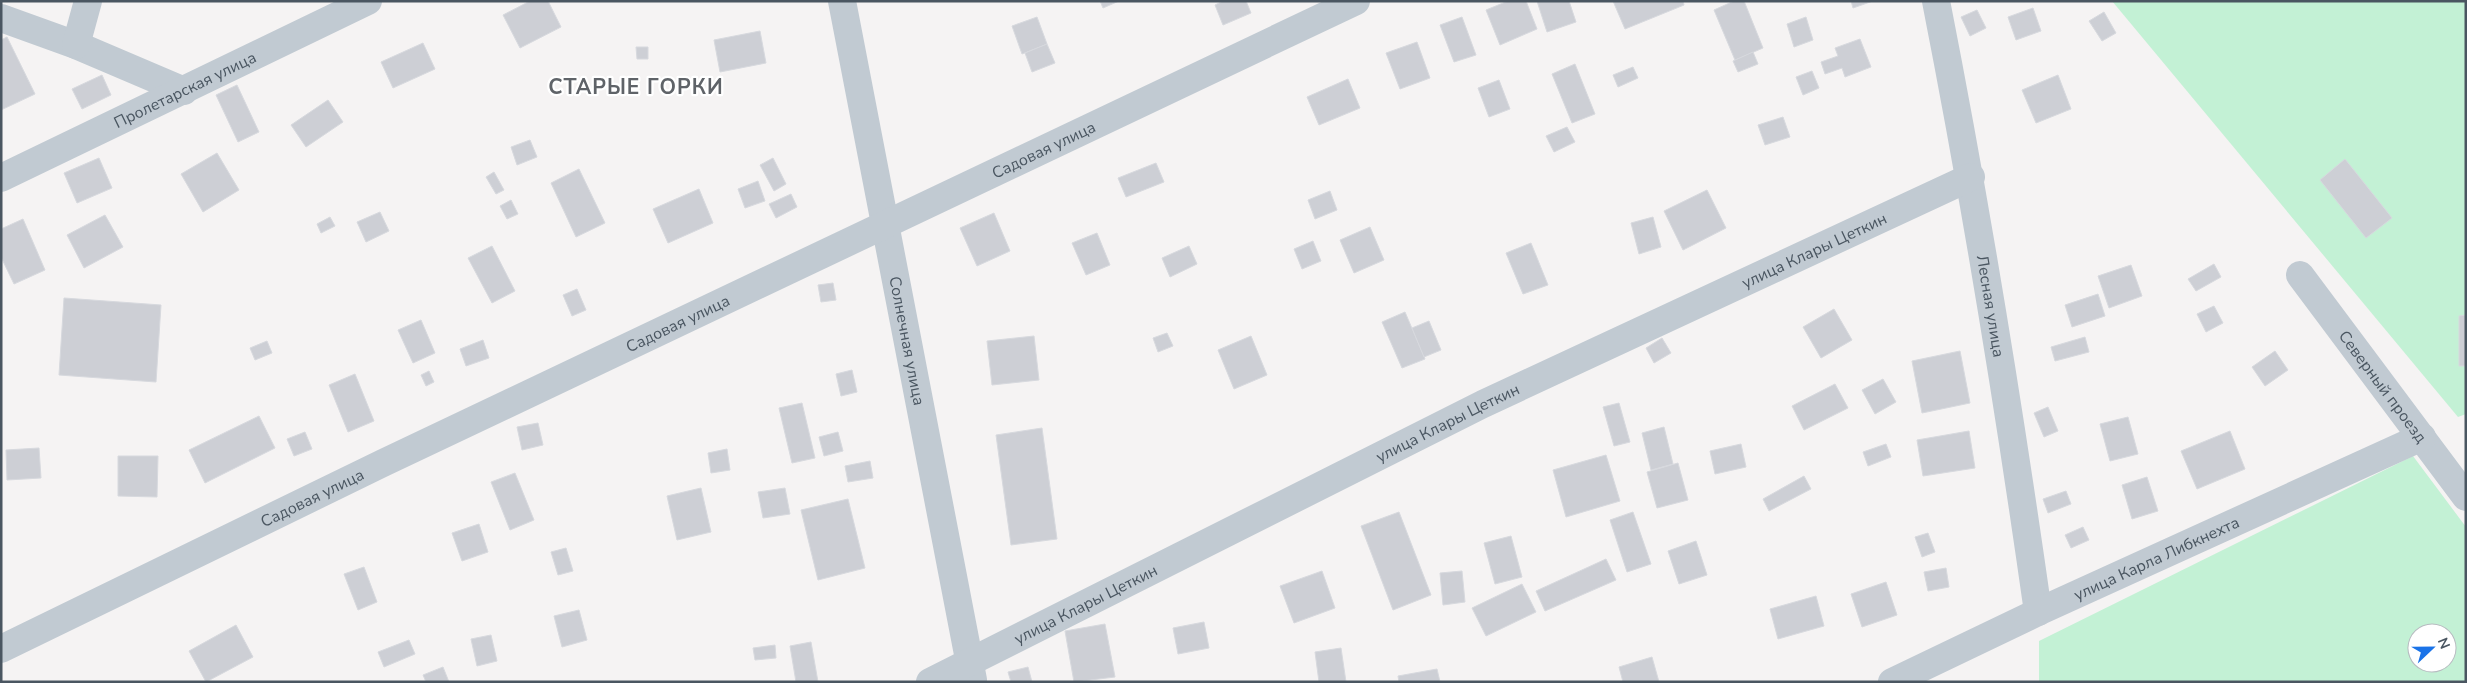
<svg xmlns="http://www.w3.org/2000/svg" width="2467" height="683" viewBox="0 0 2467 683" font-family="'Nunito Sans',sans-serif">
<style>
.green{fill:#c3f1d5;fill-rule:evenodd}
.building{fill:#cdcfd5;stroke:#d7d9de}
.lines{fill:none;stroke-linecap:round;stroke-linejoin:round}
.minor{stroke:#c1cad2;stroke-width:28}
.labels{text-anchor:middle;stroke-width:4.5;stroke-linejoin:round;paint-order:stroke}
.street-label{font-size:16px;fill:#4a5661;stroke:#fff}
.district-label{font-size:21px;font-weight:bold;letter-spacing:1px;fill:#5f6368;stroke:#fff}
</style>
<rect width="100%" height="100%" fill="#f5f3f3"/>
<g class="green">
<path d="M2112,1h354v413l-8,3z"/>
<path d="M2413,456l53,71v155h-427v-41zM2417,633h30v30h-30z"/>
</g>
<g class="building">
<path d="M530,1h18l13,26 -41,21 -17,-33z"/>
<path d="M1100,1h19l-16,7z"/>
<path d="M1223,1h23l5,12 -28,12 -8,-20z"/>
<path d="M1508,1h18l11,28 -37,16 -14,-35z"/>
<path d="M1537,1h32l7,21 -29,10z"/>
<path d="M1613,1h70l1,4 -59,24z"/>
<path d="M1734,1h10l19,47 -28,12 -21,-50z"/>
<path d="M1851,1h22l-20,7z"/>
<path d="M2033,8l8,23 -25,9 -8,-23z"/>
<path d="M1977,10l9,18 -16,8 -9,-19z"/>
<path d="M2104,12l12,21 -14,8 -13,-20z"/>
<path d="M1037,17l10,27 -25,10 -10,-28z"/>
<path d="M1462,17l14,38 -22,7 -14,-37z"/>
<path d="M1806,17l7,23 -19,7 -7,-23z"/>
<path d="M760,31l6,32 -46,9 -6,-32z"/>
<path d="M7,37l28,57 -34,16v-70z"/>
<path d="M1860,39l11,28 -26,10 -3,-9 -17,6 -4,-12 17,-6 -3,-8z"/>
<path d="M1417,42l13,36 -30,11 -14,-36z"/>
<path d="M423,43l12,26 -42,19 -12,-26z"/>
<path d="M1047,44l8,19 -23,9 -7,-19z"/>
<path d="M636,47h12v12h-11z"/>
<path d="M1753,52l5,12 -20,8 -5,-11z"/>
<path d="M1575,64l20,50 -23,9 -20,-49z"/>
<path d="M1633,67l5,11 -20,9 -5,-12z"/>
<path d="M1812,71l7,17 -16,7 -7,-18z"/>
<path d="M102,75l9,20 -29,14 -10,-20z"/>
<path d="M2058,75l13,34 -35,14 -14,-33z"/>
<path d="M1348,79l12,29 -41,17 -12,-28z"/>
<path d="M1499,80l11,29 -21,8 -11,-29z"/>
<path d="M237,85l22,47 -21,10 -22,-47z"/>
<path d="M328,100l15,22 -37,25 -15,-22z"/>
<path d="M1783,117l7,20 -25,8 -7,-20z"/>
<path d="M1567,127l8,15 -21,10 -8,-16z"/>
<path d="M530,140l7,17 -20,8 -6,-18z"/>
<path d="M217,153l22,37 -36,22 -22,-38z"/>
<path d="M99,158l13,30 -35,15 -13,-30z"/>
<path d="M773,158l13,26 -12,7 -14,-26z"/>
<path d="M2345,159l47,59 -26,20 -46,-58z"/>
<path d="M1156,163l8,19 -38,15 -8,-19z"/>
<path d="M579,169l26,54 -29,14 -25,-54z"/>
<path d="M494,172l10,18 -8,4 -10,-17z"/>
<path d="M758,181l7,20 -20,7 -7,-19z"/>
<path d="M699,189l14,34 -45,20 -15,-34z"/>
<path d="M1707,190l19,38 -43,22 -19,-39z"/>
<path d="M1330,191l7,19 -22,9 -7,-19z"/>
<path d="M791,194l6,13 -21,11 -7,-14z"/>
<path d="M511,200l7,14 -11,5 -7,-13z"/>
<path d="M380,212l9,19 -23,11 -9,-20z"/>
<path d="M994,213l16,38 -33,15 -17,-38z"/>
<path d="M105,215l18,32 -39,21 -17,-33z"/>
<path d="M330,217l5,9 -14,7 -4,-9z"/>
<path d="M1653,217l8,30 -22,7 -8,-31z"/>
<path d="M23,219l22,51 -31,14 -13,-27v-28z"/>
<path d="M1370,227l14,33 -30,13 -14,-33z"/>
<path d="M1097,233l13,32 -24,10 -14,-32z"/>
<path d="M1313,241l8,20 -19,8 -8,-20z"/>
<path d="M1531,243l17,42 -25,9 -17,-41z"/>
<path d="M492,246l23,45 -23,12 -24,-45z"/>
<path d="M1189,246l8,18 -27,13 -8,-19z"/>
<path d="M2214,264l7,13 -25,14 -8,-12z"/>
<path d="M2131,265l11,31 -33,12 -11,-32z"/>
<path d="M833,283l3,17 -15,2 -3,-17z"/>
<path d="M577,289l9,21 -14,6 -9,-21z"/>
<path d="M2098,294l7,22 -33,11 -7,-22z"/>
<path d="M64,298l97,7 -5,77 -97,-7z"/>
<path d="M2214,306l9,17 -17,9 -9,-18z"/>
<path d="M1834,309l18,31 -31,18 -18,-31z"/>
<path d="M1405,312l20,47 -23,9 -20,-46z"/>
<path d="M2466,315v51h-7v-50z"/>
<path d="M421,320l14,33 -22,10 -15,-33z"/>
<path d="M1429,321l12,29 -17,7 -12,-29z"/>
<path d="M1167,333l6,13 -15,6 -5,-14z"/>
<path d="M1034,336l5,44 -47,5 -5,-44z"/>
<path d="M1251,336l16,39 -33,14 -16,-39z"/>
<path d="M2085,337l4,15 -34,9 -4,-14z"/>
<path d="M1662,338l9,15 -17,10 -8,-15z"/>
<path d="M483,340l6,18 -23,8 -6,-17z"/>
<path d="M267,341l5,12 -17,7 -5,-12z"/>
<path d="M1960,351l10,52 -48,10 -10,-52z"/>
<path d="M2275,351l13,19 -23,16 -13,-19z"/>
<path d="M852,370l5,22 -16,4 -5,-22z"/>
<path d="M429,371l5,11 -8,4 -5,-11z"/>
<path d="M355,374l19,47 -26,11 -19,-47z"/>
<path d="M1883,379l13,23 -21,12 -13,-24z"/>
<path d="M1835,384l13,24 -44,22 -12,-24z"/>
<path d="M802,403l13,55 -23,5 -13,-55z"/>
<path d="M1619,403l11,39 -16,4 -11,-39z"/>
<path d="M2048,407l10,24 -14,6 -10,-24z"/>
<path d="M259,416l16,32 -70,35 -16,-33z"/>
<path d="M2128,417l10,37 -28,7 -10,-37z"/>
<path d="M538,423l5,22 -21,5 -5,-23z"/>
<path d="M1664,427l9,37 -22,6 -9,-37z"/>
<path d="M1042,428l15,111 -46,6 -15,-110z"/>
<path d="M1969,431l6,37 -52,8 -6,-36z"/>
<path d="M2230,431l15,38 -48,20 -16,-38z"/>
<path d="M305,432l7,17 -18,7 -7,-17z"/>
<path d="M838,432l5,19 -19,5 -5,-19z"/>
<path d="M1741,444l5,23 -31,7 -5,-23z"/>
<path d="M1886,444l5,13 -23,9 -5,-14z"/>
<path d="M39,448l2,30 -34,2 -1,-30z"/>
<path d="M727,449l3,21 -19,3 -3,-20z"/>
<path d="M1606,455l14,46 -54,16 -13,-47z"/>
<path d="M118,456h40l-1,41 -39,-1z"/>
<path d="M870,461l3,17 -25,4 -3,-16z"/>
<path d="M1678,463l10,37 -31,8 -10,-36z"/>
<path d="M515,473l19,47 -24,10 -19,-48z"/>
<path d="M1804,476l7,13 -42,22 -6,-12z"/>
<path d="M2147,477l11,34 -26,8 -10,-34z"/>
<path d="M701,488l10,44 -34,8 -10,-44z"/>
<path d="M785,488l5,26 -27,4 -5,-26z"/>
<path d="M2066,491l5,13 -23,9 -5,-14z"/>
<path d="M848,499l17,69 -47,12 -17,-70z"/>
<path d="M1399,512l32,83 -38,15 -32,-84z"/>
<path d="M1633,512l18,52 -24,8 -17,-52z"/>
<path d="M479,524l9,28 -26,9 -10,-28z"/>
<path d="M2083,527l6,13 -18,8 -6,-13z"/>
<path d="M1928,533l7,19 -13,5 -7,-20z"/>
<path d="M1511,536l11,41 -27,7 -11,-41z"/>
<path d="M1696,541l11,34 -28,9 -11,-33z"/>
<path d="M566,548l7,23 -15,4 -7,-23z"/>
<path d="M1606,559l10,21 -71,31 -9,-20z"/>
<path d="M364,567l13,35 -19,8 -14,-36z"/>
<path d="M1946,568l3,19 -21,4 -4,-19z"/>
<path d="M1322,571l13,37 -41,15 -14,-37z"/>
<path d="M1462,571l3,31 -22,3 -3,-32z"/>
<path d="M1886,582l11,33 -35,12 -11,-33z"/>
<path d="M1522,584l14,28 -50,24 -14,-28z"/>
<path d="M1816,596l8,30 -46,13 -8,-30z"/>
<path d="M579,610l8,30 -25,7 -8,-31z"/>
<path d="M1204,622l5,26 -31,6 -5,-26z"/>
<path d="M1105,624l10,53 -41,5 -9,-51z"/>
<path d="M236,625l17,32 -47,25 -17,-31z"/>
<path d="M491,635l6,26 -20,5 -6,-27z"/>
<path d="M409,640l6,14 -31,13 -6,-15z"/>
<path d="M811,642l7,40h-22l-6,-36z"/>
<path d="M775,645l1,13 -21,2 -2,-12z"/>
<path d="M1341,648l5,34h-27l-4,-30z"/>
<path d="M1652,657l7,25h-36l-4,-15z"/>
<path d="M443,667l6,15h-23l-3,-7z"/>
<path d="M1028,667l4,15h-21l-3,-10z"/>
<path d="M1437,669l3,13h-41l-1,-6z"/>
</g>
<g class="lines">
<g class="minor">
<path id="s1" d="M842,1l131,679"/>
<path id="s2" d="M1936,1c40,203 73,406 102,611"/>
<path d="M1,18l75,27 108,46"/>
<path d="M76,45l12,-44"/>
<path id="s3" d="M1,178l367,-177"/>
<path id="s4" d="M2300,275l166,222"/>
<path id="s5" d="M1,649l382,-186 973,-462"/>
<path id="s6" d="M930,682l553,-278 488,-227"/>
<path id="s7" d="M1892,682l146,-70 384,-175"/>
</g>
</g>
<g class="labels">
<g class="street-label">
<text dy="6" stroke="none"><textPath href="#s3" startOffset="204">Пролетарская улица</textPath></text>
<text dy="6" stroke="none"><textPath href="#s5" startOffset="1156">Садовая улица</textPath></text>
<text dy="6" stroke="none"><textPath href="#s6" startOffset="984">улица Клары Цеткин</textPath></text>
<text dy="6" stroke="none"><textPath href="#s2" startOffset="310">Лесная улица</textPath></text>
<text dy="6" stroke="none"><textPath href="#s5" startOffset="751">Садовая улица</textPath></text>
<text dy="6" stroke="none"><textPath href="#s1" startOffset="346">Солнечная улица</textPath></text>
<text dy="6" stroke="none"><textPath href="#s4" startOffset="139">Северный проезд</textPath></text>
<text dy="6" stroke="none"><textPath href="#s6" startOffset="579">улица Клары Цеткин</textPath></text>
<text dy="6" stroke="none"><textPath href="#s5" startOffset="346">Садовая улица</textPath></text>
<text dy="6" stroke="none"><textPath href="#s7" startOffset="292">улица Карла Либкнехта</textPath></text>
<text dy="6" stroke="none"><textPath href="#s6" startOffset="174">улица Клары Цеткин</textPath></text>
</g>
<g class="district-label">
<text x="636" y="94">СТАРЫЕ ГОРКИ</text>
</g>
</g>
<rect width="2467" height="683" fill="none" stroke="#4a5661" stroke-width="5"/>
<g transform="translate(2432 648) rotate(68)"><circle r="24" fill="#ffffff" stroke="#b7bbc0"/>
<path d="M0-4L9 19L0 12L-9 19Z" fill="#1a73e8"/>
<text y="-8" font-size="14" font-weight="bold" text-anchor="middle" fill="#4a5661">N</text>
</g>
</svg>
